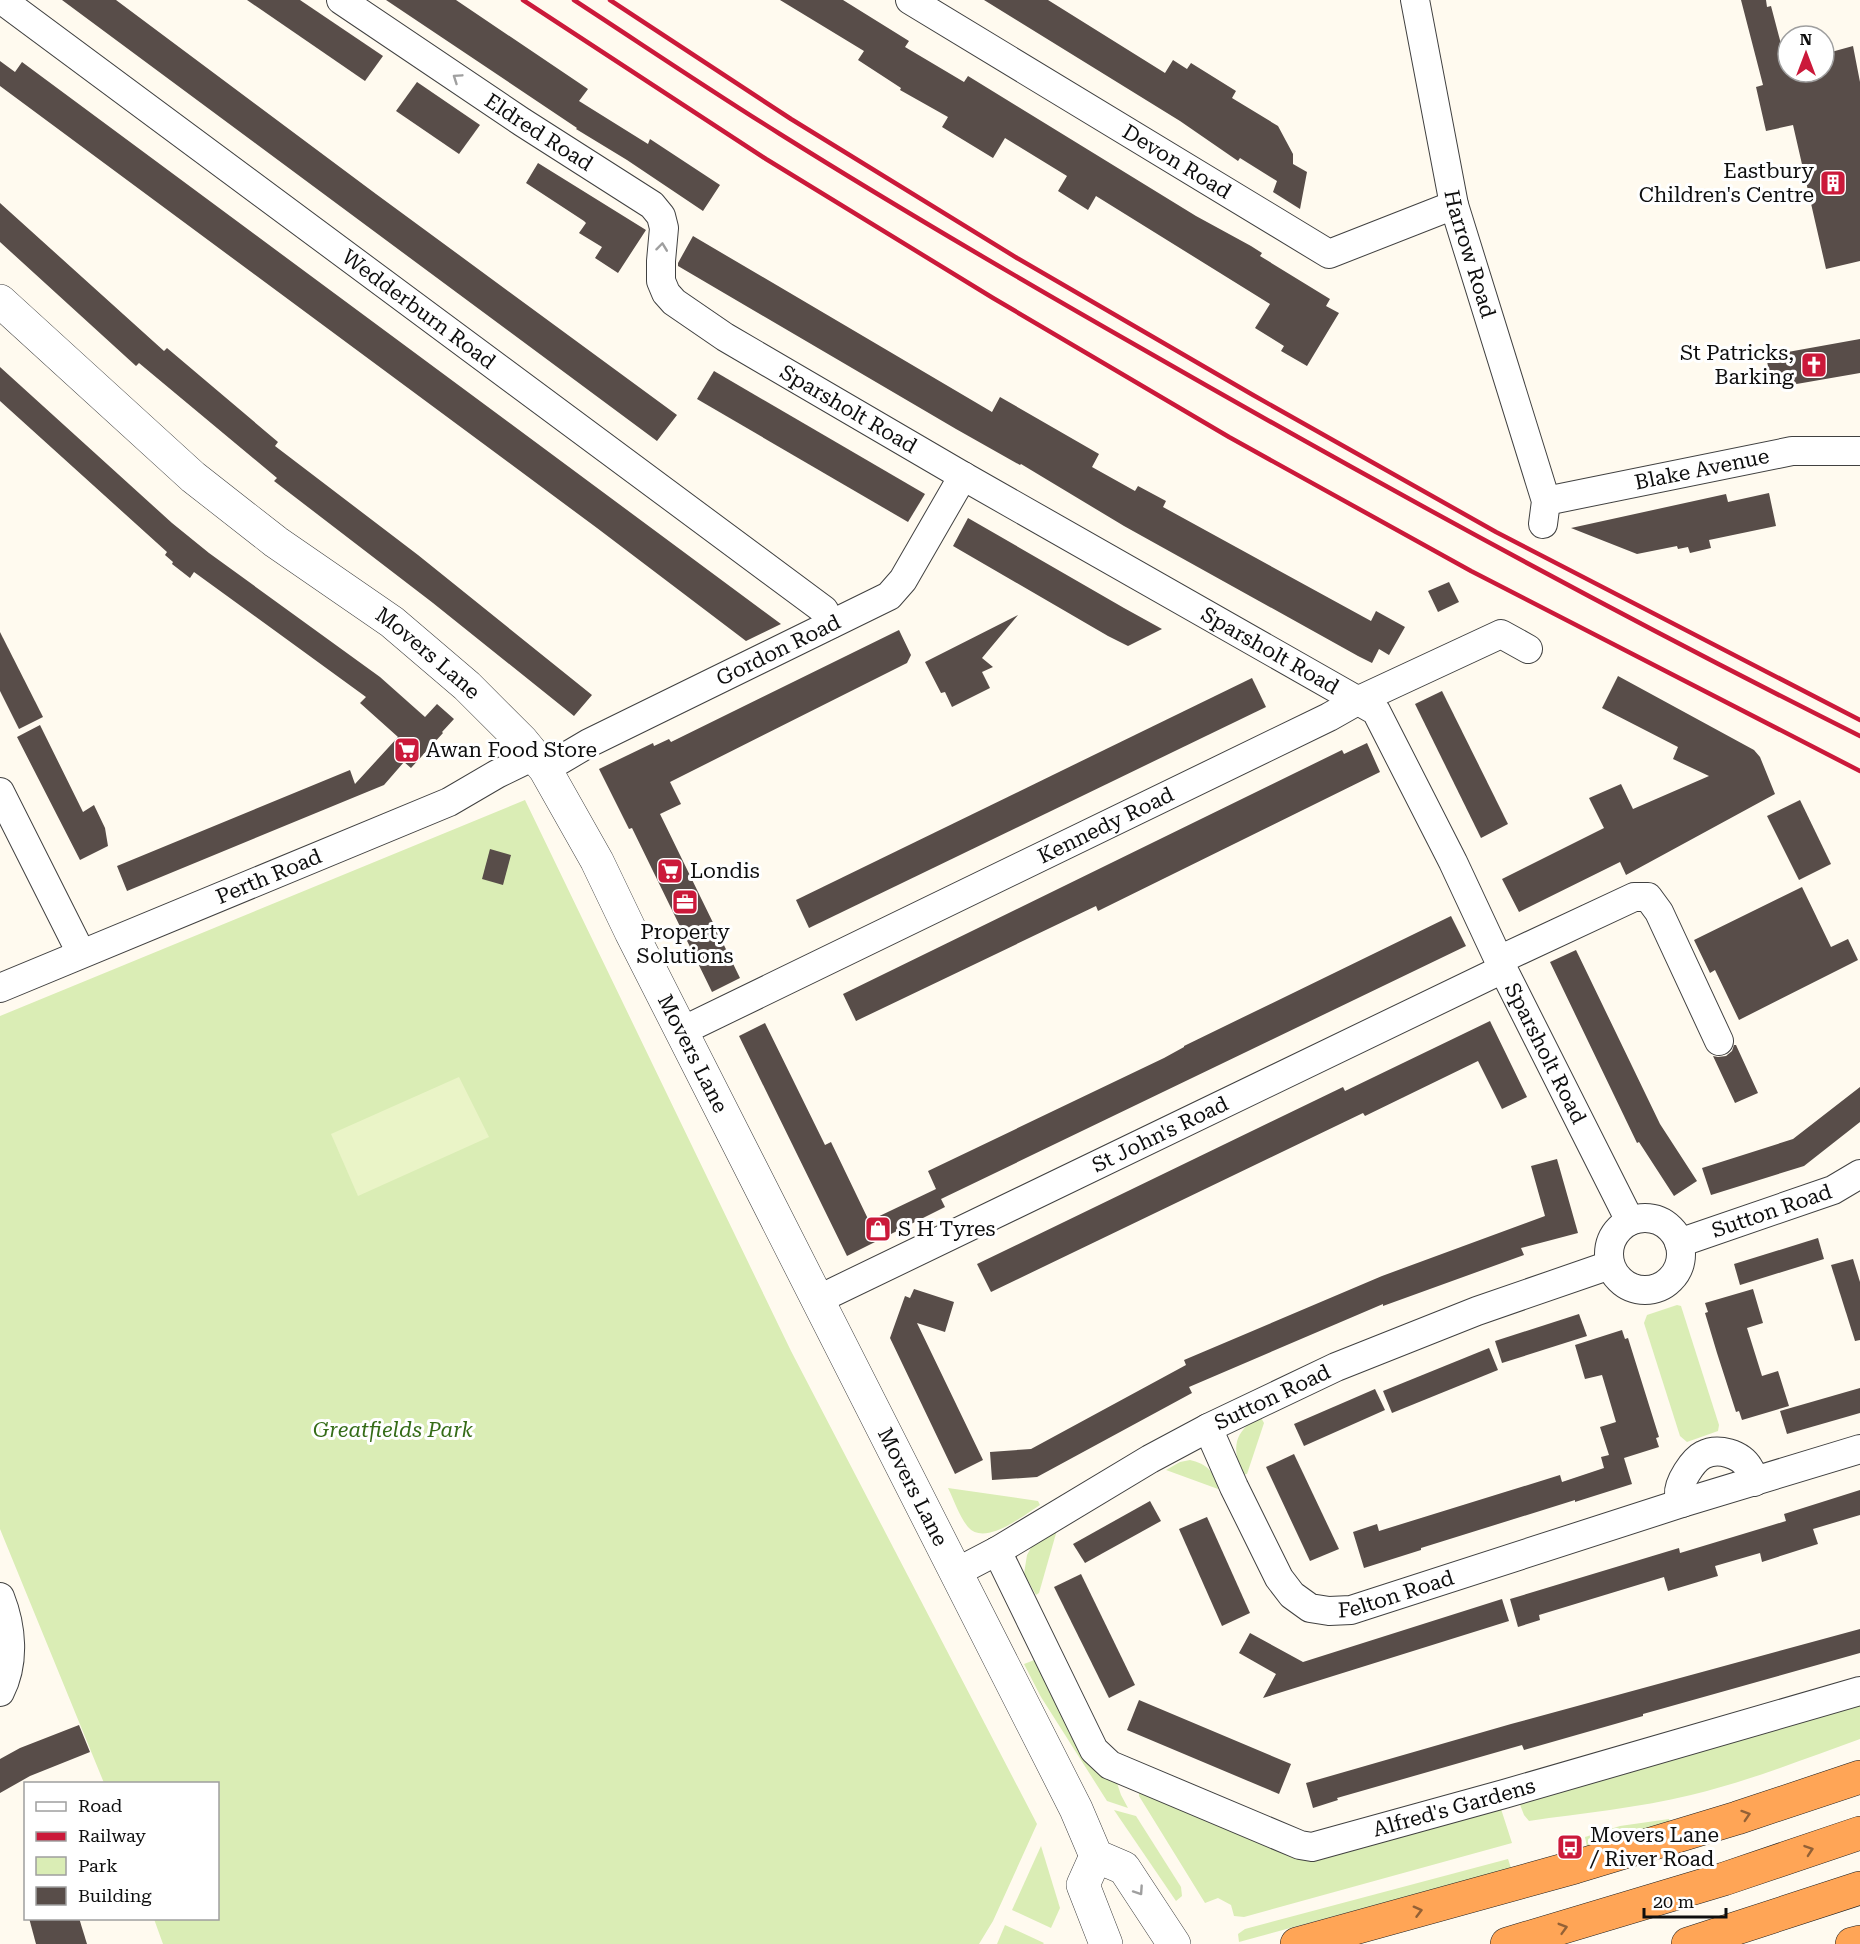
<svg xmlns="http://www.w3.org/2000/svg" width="1860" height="1944" viewBox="0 0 1860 1944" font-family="'Roboto Serif',serif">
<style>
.green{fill:#daedb5}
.pitch{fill:#eaf4c7}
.building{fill:#584d49}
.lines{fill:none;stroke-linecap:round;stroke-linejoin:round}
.minor-casing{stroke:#414141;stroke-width:30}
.tertiary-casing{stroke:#414141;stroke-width:34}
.trunk-casing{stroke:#1f1f1f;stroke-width:34}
.minor{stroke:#fff;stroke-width:28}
.tertiary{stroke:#fff;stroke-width:33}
.trunk{stroke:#ffa556;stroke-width:33}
.rail{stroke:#cb193a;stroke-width:4.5}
.oneway{stroke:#9f9f9f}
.oneway2{stroke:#936136}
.labels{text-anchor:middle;stroke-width:6;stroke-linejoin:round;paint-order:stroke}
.street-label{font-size:21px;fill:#0e0e0e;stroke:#fff}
.poi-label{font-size:21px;fill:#0e0e0e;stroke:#fff;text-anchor:start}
.park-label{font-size:21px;font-style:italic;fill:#356c18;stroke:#fff}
</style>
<rect width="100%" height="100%" fill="#fffaef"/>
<g class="green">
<path d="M525,800l266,551 246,473 -44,97 -14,23h-816l-9,-25 64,-1v-134l-114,-1 -104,-254v-513z"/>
<path d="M1677,1305l4,1 38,119 -1,6 -31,11 -7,-6 -36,-113 3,-8z"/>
<path d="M1260,1416l4,7 -17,51 -5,1c-10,-29 -9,-42 18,-59z"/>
<path d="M1190,1460c15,3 27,13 28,29l-52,-19 14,-8z"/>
<path d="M948,1488l90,13 2,4c-16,10 -55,42 -72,22 -9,-11 -14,-27 -20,-39z"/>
<path d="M1057,1530l-18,63 -3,2 -12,-21 3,-19 6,-11z"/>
<path d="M1037,1659l80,124 4,12 7,13 -21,-7 -66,-104 -17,-33z"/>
<path d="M1860,1705v34c-56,20 -111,42 -169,56 -53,13 -109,18 -162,26l-5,-6 -5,-13z"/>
<path d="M1139,1790l167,69h16l179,-50 11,34 -268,74 -10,-1 -3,-11 -13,-7 -13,5 -66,-107z"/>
<path d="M1114,1810l22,6 45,71 1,9 -6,5z"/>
<path d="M1669,1819l1,4 -83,24 -2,-10 35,-11z"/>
<path d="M1041,1846l19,62 -9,20 -39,-18z"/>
<path d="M1508,1859l3,9 -272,74 -1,-8 7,-5z"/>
<path d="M1005,1925l39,18 -1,1h-46z"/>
</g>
<path class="pitch" d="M459,1077l30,60 -131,59 -27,-62z"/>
<g class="building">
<path d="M62,0h54l260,194 301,221 -20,26z"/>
<path d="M247,0h53l83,56 -18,25z"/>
<path d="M386,0h70l132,89 -9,12 69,43 2,-5 70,46 -17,26 -76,-51 -51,-31 1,-1z"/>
<path d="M780,0h63l66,41 -4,6 59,35 4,-6 228,140 55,30 11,7 -2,3 70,43 -4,7 13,7 -32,53 -26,-15 3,-5 -29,-18 15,-24 -174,-108 -8,14 -30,-19 9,-15 -62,-38 -12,20 -51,-31 6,-10 -48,-27 1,-2 -43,-28 6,-9z"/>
<path d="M984,0h64l117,73 8,-13 14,9 4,-6 45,28 -4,7 46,28 15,28v10l14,8 -7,37 -27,-17 4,-11 -37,-23 -2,3 -58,-40z"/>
<path d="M1741,0h25l1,7 4,-1 15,57h2v9h36v-18l29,-8 7,36v179l-34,8 -33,-144 -27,6 -10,-44 7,-2z"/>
<path d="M0,61l15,11 7,-10 759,562 -35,17 -149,-113 -597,-442z"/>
<path d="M417,82l63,43 -21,29 -63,-43z"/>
<path d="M538,163l108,67 -28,43 -23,-15 7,-11 -23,-14 7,-10 -2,-2 -58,-38z"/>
<path d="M0,203l164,148 3,-3 111,94 -3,4 143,109 174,140 -18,21 -141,-113 -159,-122 3,-3 -138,-115 -3,3 -136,-124z"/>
<path d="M693,236l299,176 8,-15 99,57 -7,13 43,24 3,-5 28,15 -3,6 208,114 5,-10 29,16 -16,28 -10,-6 -7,14 -14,-7 -234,-130 -103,-62 -1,1 -64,-36 -278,-163v-3z"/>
<path d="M1860,339v34l-75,13 -1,-6 -13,2 -5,-26z"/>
<path d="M0,367l172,156 37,30 171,124 45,40 12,-13 17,15 -12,13 1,1 -32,35 -7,-6 -20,23 -257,106 -10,-25 233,-96 5,14 43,-47 -38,-34 6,-6 -172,-125 -4,6 -18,-14 1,-2 -8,-7 2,-3 -167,-151z"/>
<path d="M714,371l211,123 -17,28 -211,-123z"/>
<path d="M1769,493l7,33 -67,14 2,8 -21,5 -2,-6 -10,2 -1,-3 -40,8 -66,-26 155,-34 2,8z"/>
<path d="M968,518l156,90 38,21 -34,17 -20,-10 -155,-90z"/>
<path d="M1449,582l10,20 -21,10 -10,-21z"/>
<path d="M1018,615l-36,43 11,9 -11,5 8,16 -38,19 -7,-15 -4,1 -16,-31z"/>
<path d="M899,630l12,25 -4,8 -237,119 11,22 -21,10 80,164 -28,14 -80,-164 -3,1 -30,-60 54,-26 1,3 15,-7 2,3z"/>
<path d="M0,632l43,85 -24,12 -19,-38z"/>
<path d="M1618,676l136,74 6,7 15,37 -149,81 -6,-13 -101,50 -17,-33 102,-51 -15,-30 32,-14 12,25 76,-33 -36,-17 5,-12 -76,-39z"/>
<path d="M1252,678l14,29 -457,221 -13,-28z"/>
<path d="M1442,691l66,133 -27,14 -66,-134z"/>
<path d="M40,725l43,87 11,-7 11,23 3,18 -28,14 -63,-123z"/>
<path d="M1367,743l13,29 -282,139 -2,-5 -240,115 -13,-27 499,-244 2,4z"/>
<path d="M1800,800l31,64 -32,16 -32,-64z"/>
<path d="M490,849l21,6 -8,30 -21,-6z"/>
<path d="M1802,887l29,60 17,-8 10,21 -119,60 -24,-50 -5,3 -16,-33z"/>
<path d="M1451,916l15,30 -525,253 4,8 -98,49 -108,-220 26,-13 60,122 6,-3 38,79 67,-32 -8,-18 236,-113 20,-11v-1z"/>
<path d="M1576,950l84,174 37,57 -23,15 -35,-54 -2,1 -87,-181z"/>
<path d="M1490,1021l37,76 -25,12 -24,-48 -113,55 -2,-3 -372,179 -14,-28 366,-177 2,4z"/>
<path d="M1734,1045h2l22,48 -23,10 -22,-47 5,1 8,-1 6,-5z"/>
<path d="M1860,1087v35l-56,44 -93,29 -9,-27 91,-29z"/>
<path d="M1557,1159l21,74 -57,15 3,7 -141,51v-2l-194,83 3,6 -155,84 -45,3 -2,-28 41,-3 155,-84 -2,-5 198,-84 163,-60 -14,-50z"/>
<path d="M1818,1238l6,21 -84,26 -6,-21z"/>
<path d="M1853,1259l7,23v58l-5,1 -24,-76z"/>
<path d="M914,1289l40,13 -9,30 -28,-9 66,137 -28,14 -65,-136 15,-42 5,2z"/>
<path d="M1753,1289l10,34 -16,5 15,48 16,-5 11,35 -47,14 -3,-9 -3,1 -19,-59 -12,-40 3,-1 -3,-9z"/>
<path d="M1579,1314l8,22 -85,27 -7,-22z"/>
<path d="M1622,1330l3,9 3,-1 31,99 -3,1 3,9 -35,11 8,26 -57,18v-2l-154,48v2l-57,18 -11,-36 24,-8 2,7 181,-56 2,7 42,-14 -3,-11 8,-2 -9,-28 16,-5 -14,-47 -17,4 -10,-34z"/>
<path d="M1489,1348l9,22 -106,43 -9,-22z"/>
<path d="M1860,1388v25l-73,21 -7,-23z"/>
<path d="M1375,1389l10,21 -81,36 -10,-22z"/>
<path d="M1294,1454l45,95 -29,12 -44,-94z"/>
<path d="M1860,1490v25l-47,14 5,15 -56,18 -2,-9 -45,13 3,10 -50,15 -4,-14 -125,38 1,5 -22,7 -8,-28 169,-51 1,5 106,-32 -2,-7z"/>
<path d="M1150,1501l11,20 -76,42 -12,-19z"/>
<path d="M1207,1517l43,96 -28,13 -43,-97z"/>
<path d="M1081,1574l54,111 -26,13 -55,-111z"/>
<path d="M1502,1599l7,22 -246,77 13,-24 -37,-21 11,-20 53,29z"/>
<path d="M1860,1629v24l-217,61v2l-119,34 -2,-5 -185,53 1,2 -25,8 -7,-25 205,-59z"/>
<path d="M1139,1700l152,64 -12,30 -152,-64z"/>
<path d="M79,1725l11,27 -60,24 -30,17v-34l20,-11z"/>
<path d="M29,1918h50l8,26h-51z"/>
</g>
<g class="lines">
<defs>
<g id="minor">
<path id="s1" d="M2,0l822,610 7,14"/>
<path id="s2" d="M341,0l181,122 130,83 9,11 3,12 -3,33v20l5,12 8,9 51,35 238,139 413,235 77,151 50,107 127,252"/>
<path id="s3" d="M910,0l419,254 125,-49"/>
<path id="s4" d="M1415,0l39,205 92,296 -3,23"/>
<path id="s5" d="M1546,501l246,-50h68"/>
<path id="s6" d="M545,769l44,-26 300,-147 14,-16 60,-104"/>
<path d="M0,792l81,161"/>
<path d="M1499,960l135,-63h14l11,15 60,129"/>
<path id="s7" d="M0,988l449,-186 48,-28 37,-18"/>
<path id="s8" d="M682,1031l647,-314 30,-17 142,-66 27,15"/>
<circle cx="1645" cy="1254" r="36"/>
<path id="s9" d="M1679,1243l154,-53 27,-16"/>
<path id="s10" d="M817,1300l686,-331"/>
<path id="s11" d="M1208,1428l26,59 45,91 13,17 18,13 19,3 22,-1 331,-107 178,-54"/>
<path d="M1682,1503c-1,-3 -3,-6 -3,-9 -1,-11 14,-34 24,-39 15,-8 38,-1 46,13 3,4 4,9 5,14"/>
<path id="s12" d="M997,1551l97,199 16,15 190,80 12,2 192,-53 356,-103"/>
<path id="s13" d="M955,1573l42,-22 153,-92 58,-31 128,-61 141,-56 133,-46"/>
<path d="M0,1597c12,30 15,66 0,95"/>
</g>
<g id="tertiary">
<path id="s14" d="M0,301l193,176 83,65 116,80 75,64 55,55 23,28 52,92 34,71 445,877 20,47 28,12 50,76"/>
<path d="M1096,1856l-13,29 23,59"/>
</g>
<g id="trunk">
<path d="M1297,1944l278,-77 162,-49 123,-41"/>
<path d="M1507,1944l217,-65 136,-46"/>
<path d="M1688,1944l172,-56"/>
<path d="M1852,1944l8,-2"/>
</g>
</defs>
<use href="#minor" class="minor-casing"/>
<use href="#tertiary" class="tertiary-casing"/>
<use href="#trunk" class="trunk-casing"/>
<use href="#minor" class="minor"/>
<use href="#tertiary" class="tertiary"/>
<use href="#trunk" class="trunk"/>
<g class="rail">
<path d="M523,0l243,159 227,139 236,139 242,134 389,200"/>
<path d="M574,0c69,45 137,91 206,134 118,74 238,144 359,213 237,136 477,267 721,389"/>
<path d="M610,0l181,119 226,139 236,137 243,137 364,188"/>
</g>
</g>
<defs><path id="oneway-chevron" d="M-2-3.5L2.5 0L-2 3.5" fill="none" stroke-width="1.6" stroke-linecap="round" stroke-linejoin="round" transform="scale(1.5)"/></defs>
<g class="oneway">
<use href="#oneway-chevron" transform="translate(457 78) rotate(-146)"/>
<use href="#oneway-chevron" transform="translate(662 247) rotate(-83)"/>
<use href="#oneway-chevron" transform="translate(1139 1891) rotate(56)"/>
</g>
<g class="oneway2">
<use href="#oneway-chevron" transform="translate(1746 1815) rotate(-18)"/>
<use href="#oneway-chevron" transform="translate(1809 1850) rotate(-19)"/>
<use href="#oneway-chevron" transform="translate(1418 1911) rotate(-15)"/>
<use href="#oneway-chevron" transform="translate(1563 1928) rotate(-16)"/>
</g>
<defs>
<symbol id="building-square" viewBox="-11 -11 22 22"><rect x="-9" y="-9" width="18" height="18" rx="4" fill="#cb193a" stroke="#fff"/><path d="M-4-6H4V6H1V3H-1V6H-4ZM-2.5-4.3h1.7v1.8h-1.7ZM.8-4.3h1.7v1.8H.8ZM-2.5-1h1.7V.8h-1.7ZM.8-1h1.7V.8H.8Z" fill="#fff"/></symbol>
<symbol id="church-square" viewBox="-11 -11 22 22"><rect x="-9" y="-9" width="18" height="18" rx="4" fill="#cb193a" stroke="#fff"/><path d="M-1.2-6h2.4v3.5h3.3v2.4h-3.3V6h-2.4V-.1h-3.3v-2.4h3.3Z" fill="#fff"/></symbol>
<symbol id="supermarket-square" viewBox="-11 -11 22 22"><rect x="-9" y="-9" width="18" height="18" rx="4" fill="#cb193a" stroke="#fff"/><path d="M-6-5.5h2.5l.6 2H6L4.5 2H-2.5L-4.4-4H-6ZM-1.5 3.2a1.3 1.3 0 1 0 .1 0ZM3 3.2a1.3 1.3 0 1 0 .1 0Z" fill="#fff"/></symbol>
<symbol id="office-square" viewBox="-11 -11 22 22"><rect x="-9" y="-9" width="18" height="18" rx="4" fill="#cb193a" stroke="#fff"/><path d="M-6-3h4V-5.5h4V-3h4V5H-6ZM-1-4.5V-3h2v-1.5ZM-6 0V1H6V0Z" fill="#fff"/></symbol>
<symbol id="shop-square" viewBox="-11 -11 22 22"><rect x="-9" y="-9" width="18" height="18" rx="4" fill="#cb193a" stroke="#fff"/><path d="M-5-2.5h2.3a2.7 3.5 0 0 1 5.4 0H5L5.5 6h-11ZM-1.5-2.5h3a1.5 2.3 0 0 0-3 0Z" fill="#fff"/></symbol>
<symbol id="bus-square" viewBox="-11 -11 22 22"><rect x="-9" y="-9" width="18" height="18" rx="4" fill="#cb193a" stroke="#fff"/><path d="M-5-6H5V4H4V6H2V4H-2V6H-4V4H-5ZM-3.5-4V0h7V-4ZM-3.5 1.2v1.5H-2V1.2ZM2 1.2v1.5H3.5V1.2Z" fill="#fff"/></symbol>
</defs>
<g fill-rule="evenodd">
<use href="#building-square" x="1818" y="168" width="30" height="30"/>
<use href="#church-square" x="1799" y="350" width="30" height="30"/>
<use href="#supermarket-square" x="392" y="735" width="30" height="30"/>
<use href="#supermarket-square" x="655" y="856" width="30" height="30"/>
<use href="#office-square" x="670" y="887" width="30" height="30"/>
<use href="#shop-square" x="863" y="1214" width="30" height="30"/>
<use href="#bus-square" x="1555" y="1832" width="30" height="30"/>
</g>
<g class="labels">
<g class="street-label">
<text dy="7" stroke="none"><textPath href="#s2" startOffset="238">Eldred Road</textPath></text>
<text dy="7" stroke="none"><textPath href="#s3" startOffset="312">Devon Road</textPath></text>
<text dy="7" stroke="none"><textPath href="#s4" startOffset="260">Harrow Road</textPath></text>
<text dy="7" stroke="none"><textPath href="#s1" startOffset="519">Wedderburn Road</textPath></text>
<text dy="7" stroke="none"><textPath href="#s2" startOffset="682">Sparsholt Road</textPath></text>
<text dy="7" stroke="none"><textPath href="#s5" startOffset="159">Blake Avenue</textPath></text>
<text dy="7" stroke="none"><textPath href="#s6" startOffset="262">Gordon Road</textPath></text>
<text dy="7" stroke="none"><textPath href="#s2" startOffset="1168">Sparsholt Road</textPath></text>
<text dy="7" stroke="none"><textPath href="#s14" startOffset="555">Movers Lane</textPath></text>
<text dy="7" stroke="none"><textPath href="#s8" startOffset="471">Kennedy Road</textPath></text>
<text dy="7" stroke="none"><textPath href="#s7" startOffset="291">Perth Road</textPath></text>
<text dy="7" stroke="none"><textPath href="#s14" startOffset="1041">Movers Lane</textPath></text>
<text dy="7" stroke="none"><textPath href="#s2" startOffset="1672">Sparsholt Road</textPath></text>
<text dy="7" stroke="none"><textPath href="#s10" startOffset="381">St John's Road</textPath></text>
<text dy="7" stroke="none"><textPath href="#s9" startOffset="98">Sutton Road</textPath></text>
<text dy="7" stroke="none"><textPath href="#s13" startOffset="363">Sutton Road</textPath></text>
<text dy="7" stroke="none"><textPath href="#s14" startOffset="1527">Movers Lane</textPath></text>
<text dy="7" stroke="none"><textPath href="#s11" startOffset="298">Felton Road</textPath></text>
<text dy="7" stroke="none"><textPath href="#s12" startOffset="609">Alfred's Gardens</textPath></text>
</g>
<g class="poi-label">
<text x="1814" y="178" text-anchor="end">Eastbury<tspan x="1814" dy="24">Children's Centre</tspan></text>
<text x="1794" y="360" text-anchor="end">St Patricks,<tspan x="1794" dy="24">Barking</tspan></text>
<text x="426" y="757">Awan Food Store</text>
<text x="690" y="878">Londis</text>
<text x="685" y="939" text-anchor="middle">Property<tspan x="685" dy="24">Solutions</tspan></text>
<text x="898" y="1236">S H Tyres</text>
<text x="1590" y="1842">Movers Lane<tspan x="1590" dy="24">/ River Road</tspan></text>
</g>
<g class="park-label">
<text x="393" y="1437">Greatfields Park</text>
</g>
</g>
<rect x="24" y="1782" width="195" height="138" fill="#ffffff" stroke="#9f9f9f" stroke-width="1.5"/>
<rect x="36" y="1802" width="30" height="9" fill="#ffffff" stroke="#9f9f9f" stroke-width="1.5"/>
<text x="78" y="1812" font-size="18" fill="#0e0e0e">Road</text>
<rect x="36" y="1832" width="30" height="9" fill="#cb193a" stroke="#9f9f9f" stroke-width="1.5"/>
<text x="78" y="1842" font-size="18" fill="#0e0e0e">Railway</text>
<rect x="36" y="1857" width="30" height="18" fill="#daedb5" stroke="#9f9f9f" stroke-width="1.5"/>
<text x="78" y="1872" font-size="18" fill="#0e0e0e">Park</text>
<rect x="36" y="1887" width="30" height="18" fill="#584d49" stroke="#9f9f9f" stroke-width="1.5"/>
<text x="78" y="1902" font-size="18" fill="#0e0e0e">Building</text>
<g transform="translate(1806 54)"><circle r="28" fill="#ffffff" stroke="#9f9f9f" stroke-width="1.5"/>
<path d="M0-4.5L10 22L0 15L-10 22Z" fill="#cb193a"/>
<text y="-9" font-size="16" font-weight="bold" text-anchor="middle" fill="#0e0e0e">N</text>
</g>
<path d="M1644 1908v9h82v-9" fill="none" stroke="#0e0e0e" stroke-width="3"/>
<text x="1653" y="1908" font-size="18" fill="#0e0e0e" stroke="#ffffff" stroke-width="4.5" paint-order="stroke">20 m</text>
</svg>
